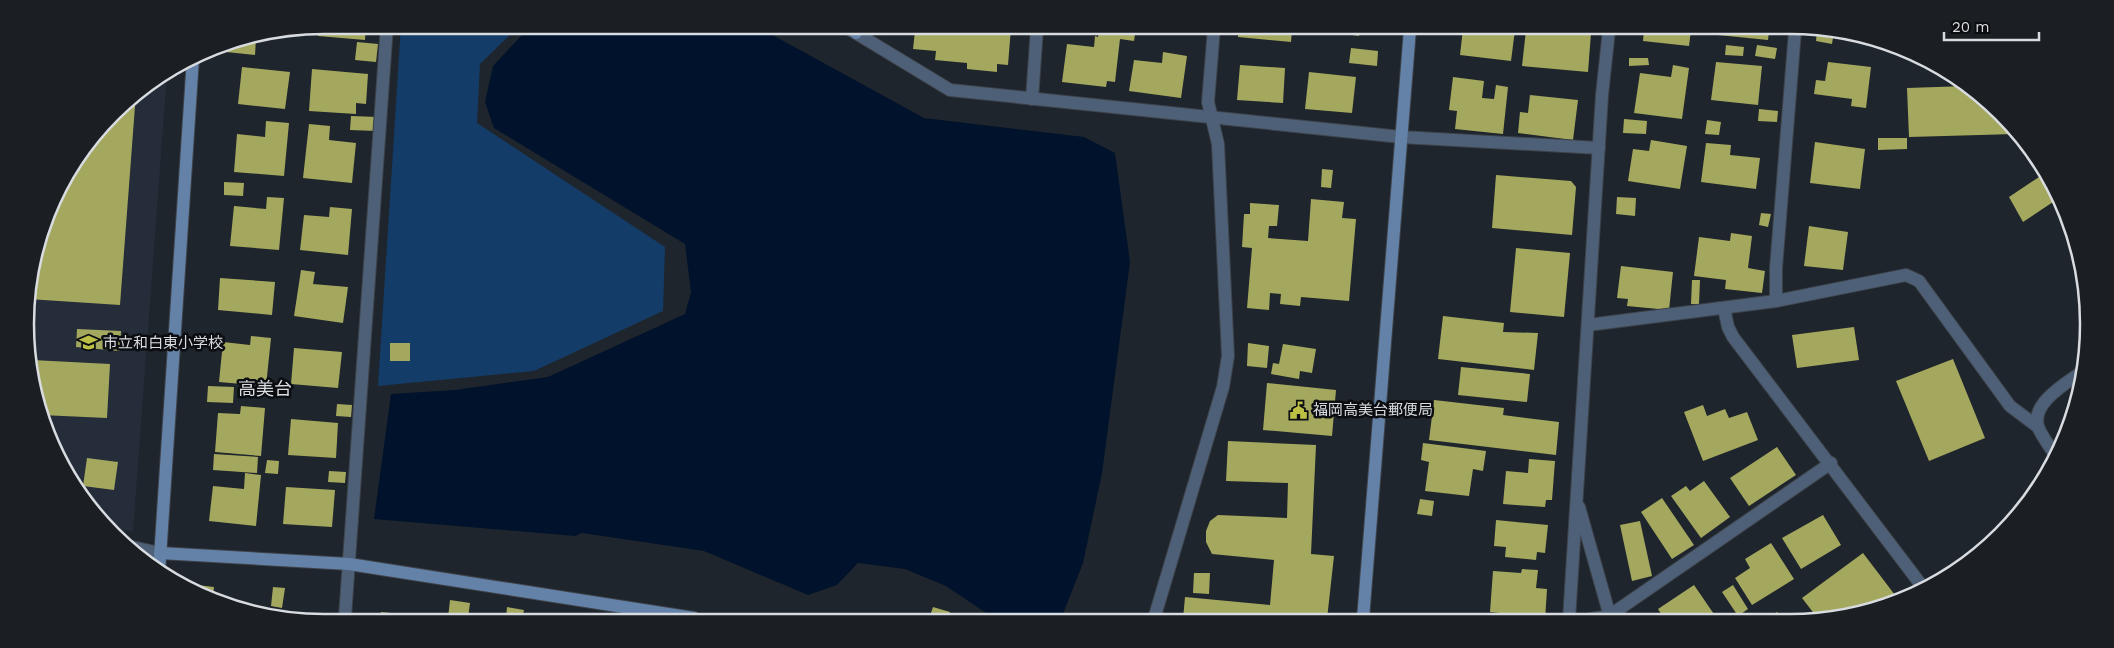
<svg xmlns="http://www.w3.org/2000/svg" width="2114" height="648" viewBox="0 0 2114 648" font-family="'Work Sans','Noto Sans JP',sans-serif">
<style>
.built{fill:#242d39}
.green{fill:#143c68}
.water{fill:#00122c}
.building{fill:#a4a85e}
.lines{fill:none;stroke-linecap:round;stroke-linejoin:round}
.street-casing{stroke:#3d4249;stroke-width:14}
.secondary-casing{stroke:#3d4249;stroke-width:14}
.street{stroke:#4e6077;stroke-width:12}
.secondary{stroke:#6482a7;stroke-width:12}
.labels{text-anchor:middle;stroke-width:5;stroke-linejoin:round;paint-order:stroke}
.poi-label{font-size:15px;fill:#d8dce1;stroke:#0b0d11;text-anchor:start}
.quarter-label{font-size:18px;fill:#d8dce1;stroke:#0b0d11}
.rim{fill:none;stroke:#d8dce1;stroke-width:2.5}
</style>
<rect width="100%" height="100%" fill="#1f252c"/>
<path class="built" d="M167,74l-34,457 -18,-1 -39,-40 -41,-89 -7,-116 28,-93 71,-93z"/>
<path class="green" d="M401,25l122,1 -6,2 -37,36 -3,59 188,124 -2,64 -129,60 -156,15z"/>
<path class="water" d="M582,26l176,1 166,91 160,19 31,16 15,109 -28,211 -19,90 -22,56h-66l-49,-33 -41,-17 -47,-6 -21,22 -29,10 -104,-44 -122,-18 -7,3 -201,-17 17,-125 64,-4 93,-13 137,-63 6,-22 -6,-48 -191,-116 -9,-26 8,-36 30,-32z"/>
<g class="building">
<path d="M324,25h42l-1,15 -47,-4v-10z"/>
<path d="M887,27l124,1 -3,37 -11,-1v8l-30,-3v-6l-32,-3 1,-9 -23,-2 2,-18z"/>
<path d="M1099,28h37l-2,13 -14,-2 -5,43 -8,-1 -1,6 -44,-5 5,-38 27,3 1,-11 3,1z"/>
<path d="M1239,28l53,1 -1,13 -53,-5z"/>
<path d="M1311,29h49l-1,7z"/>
<path d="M1463,29l52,1 -4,31 -51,-6z"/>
<path d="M1526,30l65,3 -3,39 -66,-6z"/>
<path d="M1644,30h47l-2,16 -46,-5z"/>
<path d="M1718,30l51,1 -1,9 -50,-5z"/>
<path d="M1817,31h17l-2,13 -16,-3z"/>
<path d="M256,38l-1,17 -29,-3 1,-8z"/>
<path d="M357,42l21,2 -2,18 -21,-2z"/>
<path d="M1726,45l18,2 -1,9 -18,-1z"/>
<path d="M1757,45l20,3 -2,11 -20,-3z"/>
<path d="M1351,48l27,3 -1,15 -28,-3z"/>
<path d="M1163,52l24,4 -6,42 -52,-7 5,-31 28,3z"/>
<path d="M1629,58h19l1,7 -20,1z"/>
<path d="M1716,62l46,4 -4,39 -47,-5z"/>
<path d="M1828,62l43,5 -5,41 -15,-2 1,-7 -38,-5 2,-14 9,1z"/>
<path d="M1240,65l45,3 -2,35 -46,-3z"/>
<path d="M1673,65l16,3 -7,51 -48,-6 6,-40 31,4z"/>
<path d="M242,67l48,5 -5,37 -47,-5z"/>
<path d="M312,69l56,5 -2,30 -10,-1v11l-47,-3z"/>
<path d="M1309,72l47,5 -4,36 -47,-4z"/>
<path d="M1453,77l31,4 -2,17 12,1 2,-14 12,2 -5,47 -48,-5 2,-18 -8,-1z"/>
<path d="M1967,86l48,48 -106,3 -2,-49z"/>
<path d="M136,93l-16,212 -92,-6v-14l28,-93 71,-93z"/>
<path d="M1530,95l48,5 -5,40 -55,-7 2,-21 8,1z"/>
<path d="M1759,109l19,2 -1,11 -19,-1z"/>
<path d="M351,116l27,1 -1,14 -27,-1z"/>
<path d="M1624,119l23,2 -1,13 -23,-1z"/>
<path d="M1707,120l14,2 -2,13 -14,-1z"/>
<path d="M266,121l23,2 -5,53 -50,-4 3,-38 28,3z"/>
<path d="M309,124l21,2 -1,14 27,3 -4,40 -49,-5z"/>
<path d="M1878,138h29v11l-29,1z"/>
<path d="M1651,140l36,6 -7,43 -52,-8 5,-32 16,2z"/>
<path d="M1815,142l50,7 -5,40 -50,-6z"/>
<path d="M1706,143l25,2 -1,10 30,3 -4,31 -55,-7z"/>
<path d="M1322,169l11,1 -2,18 -10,-1z"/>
<path d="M2045,173l11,27 -33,22 -14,-25z"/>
<path d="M1496,175l75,6 5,6 -4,48 -80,-7z"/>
<path d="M224,182l20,1 -1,13 -19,-1z"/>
<path d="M267,197l17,1 -5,52 -49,-4 4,-40 32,3z"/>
<path d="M1617,197l19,1 -1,18 -19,-2z"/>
<path d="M1311,199l33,3 -2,16 14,1 -7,82 -48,-4 -1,9 -20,-2 1,-10 -11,-1 -1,17 -22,-2 5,-60 -10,-1 2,-33h6v-11l29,2 -2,21h-8l-1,12 40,3z"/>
<path d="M330,207l22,2 -4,46 -48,-5 4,-35 25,2z"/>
<path d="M1761,213l10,1 -3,13 -9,-2z"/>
<path d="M1809,226l39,6 -5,38 -39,-4z"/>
<path d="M1731,233l21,3 -4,32 17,3 -3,22 -37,-4 1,-9 -32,-4 5,-39 31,4z"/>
<path d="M1516,248l54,5 -6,64 -54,-5z"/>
<path d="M1621,266l52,6 -4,38 -42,-4 1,-7 -11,-1z"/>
<path d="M301,270l14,2 -2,12 35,3 -5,36 -49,-7z"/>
<path d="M220,278l55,4 -3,33 -54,-5z"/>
<path d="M1692,280h8l-1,24h-8z"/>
<path d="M1443,316l61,7 -1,9 35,1 -4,37 -96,-11z"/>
<path d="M1854,327l5,33 -62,8 -5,-33z"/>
<path d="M77,329l44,2 -1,20 -44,-4z"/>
<path d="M251,336l20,2 -5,48 -47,-4 4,-40 27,3z"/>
<rect x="390" y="343" width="20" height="18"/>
<path d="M1248,343l21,3 -2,22 -20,-2z"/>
<path d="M1283,344l33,5 -4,24 -12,-2 -1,8 -28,-5 2,-11 6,1z"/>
<path d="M294,348l48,4 -4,36 -47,-4z"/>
<path d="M1953,359l32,79 -56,23 -33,-80z"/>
<path d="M32,360l78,4 -3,54 -66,-3 -6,-14z"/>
<path d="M1461,367l69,7 -3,28 -69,-7z"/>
<path d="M1267,383l69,7 -4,46 -69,-6z"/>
<path d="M208,386l26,1 -1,16 -26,-1z"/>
<path d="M1434,400l70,8 -1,7 56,7 -3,33 -127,-15z"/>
<path d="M337,404l15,1 -1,12 -15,-1z"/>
<path d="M1703,405l4,11 18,-7 4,9 18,-6 11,28 -55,21 -19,-49z"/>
<path d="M241,406l24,2 -4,48 -46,-4 3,-39 22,1z"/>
<path d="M291,419l47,4 -2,35 -48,-3z"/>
<path d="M1228,441l88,4 -5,109 23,2 -7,63h-144l2,-22 85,8 4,-45 -62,-6 -6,-12v-11l4,-10 8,-6 69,3 1,-35 -62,-2z"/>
<path d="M1423,443l63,8 -3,20 -10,-2 -4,27 -44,-5 4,-29 -8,-2z"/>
<path d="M1777,447l19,28 -47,31 -19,-28z"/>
<path d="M214,454l44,3 -1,16 -44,-3z"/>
<path d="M87,458l31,4 -4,28 -31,-4z"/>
<path d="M1529,459l26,2 -3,39h-6l-1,7 -42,-3 3,-33 22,2z"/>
<path d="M267,460l12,1 -1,13 -13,-1z"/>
<path d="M329,471l17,1 -1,11 -17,-1z"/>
<path d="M245,473l16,2 -5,51 -47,-5 4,-35 31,3z"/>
<path d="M1704,481l26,36 -29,21 -30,-42 15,-10 4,5z"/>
<path d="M286,487l49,3 -3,37 -49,-3z"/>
<path d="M1662,498l32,47 -22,14 -31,-47z"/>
<path d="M1420,499l14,2 -2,15 -15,-2z"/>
<path d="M1823,515l18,30 -40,24 -19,-31z"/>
<path d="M1496,520l52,5 -3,28 -8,-1 -1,8 -31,-3 1,-10 -12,-1z"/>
<path d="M1640,521l12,55 -20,5 -12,-56z"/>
<path d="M1771,543l23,36 -42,26 -17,-27 15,-10 -5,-9z"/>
<path d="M1863,553l35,46 -69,21h-10l-17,-22z"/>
<path d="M1522,569l16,1 -2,18 11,1 -2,31 -36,-1v-5l-19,-2 3,-41 28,2z"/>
<path d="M1194,573h16l-1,21 -16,-1z"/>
<path d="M197,585l17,2 -1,9 -16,-7z"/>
<path d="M1694,585l24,35h-53l-7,-11z"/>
<path d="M1733,585l15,24 -10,7 -16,-24z"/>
<path d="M273,587l12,1 -3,20 -11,-2z"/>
<path d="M450,600l20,3 -2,15h-20z"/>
<path d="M507,607l17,3 -2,8h-16z"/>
<path d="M933,607l17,5 -2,7h-19z"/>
<path d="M279,612l31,4v1h-31z"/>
<path d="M381,612l38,4v2l-39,-1z"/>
<path d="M1777,612l6,8h-19z"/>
</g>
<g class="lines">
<defs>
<g id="street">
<path d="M846,27l104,63 451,47 198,11"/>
<path d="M1032,99l5,-71"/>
<path d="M1776,301v-33l19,-237"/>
<path d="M1724,308l4,19 5,10 192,253"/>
<path d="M1588,325l188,-24 130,-26 13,6 91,125 28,21"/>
<path d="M2056,456c-6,-9 -13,-18 -17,-27 -11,-25 28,-46 44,-58"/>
<path d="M1579,507l32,113"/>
<path d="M132,547l28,6"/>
<path d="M345,617l42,-592"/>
<path d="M1154,619l69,-232 5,-31 -10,-212 -10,-42 6,-74"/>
<path d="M1569,620l33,-525 7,-65"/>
<path d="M1586,620l23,-4 222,-153"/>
</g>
<g id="secondary">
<path d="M856,33l1,-6"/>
<path d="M160,553l189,11 345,54"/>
<path d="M159,573l34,-515"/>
<path d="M1363,619l47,-590"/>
</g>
</defs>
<use href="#street" class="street-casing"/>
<use href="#secondary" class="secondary-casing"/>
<use href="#street" class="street"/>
<use href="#secondary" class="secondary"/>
</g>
<defs>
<symbol id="school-bare" viewBox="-9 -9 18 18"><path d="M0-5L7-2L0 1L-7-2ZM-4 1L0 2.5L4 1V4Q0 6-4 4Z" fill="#bbc045" stroke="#0b0d11" stroke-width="2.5" paint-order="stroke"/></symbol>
<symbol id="civic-bare" viewBox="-9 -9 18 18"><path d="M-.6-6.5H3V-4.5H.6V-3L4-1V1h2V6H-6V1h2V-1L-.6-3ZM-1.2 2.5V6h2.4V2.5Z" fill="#bbc045" stroke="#0b0d11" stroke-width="2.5" paint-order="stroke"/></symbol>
</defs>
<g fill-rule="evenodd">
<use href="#school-bare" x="76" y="330" width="25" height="25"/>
<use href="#civic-bare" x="1286" y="398" width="25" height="25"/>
</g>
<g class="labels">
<g class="poi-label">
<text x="103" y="348">市立和白東小学校</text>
<text x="1313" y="415">福岡高美台郵便局</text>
</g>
<g class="quarter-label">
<text x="265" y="395">高美台</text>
</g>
</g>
<path d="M0 0H2114V648H0ZM324 34H1790A290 290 0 0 1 2080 324V324A290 290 0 0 1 1790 614H324A290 290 0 0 1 34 324V324A290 290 0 0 1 324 34Z" fill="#1b1e22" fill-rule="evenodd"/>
<path class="rim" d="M324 34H1790A290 290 0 0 1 2080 324V324A290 290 0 0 1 1790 614H324A290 290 0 0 1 34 324V324A290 290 0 0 1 324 34Z"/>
<path d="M1944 32v8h95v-8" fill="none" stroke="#d8dce1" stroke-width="2.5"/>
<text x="1952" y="32" font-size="15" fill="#d8dce1" stroke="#0b0d11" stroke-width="4" paint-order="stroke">20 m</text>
</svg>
